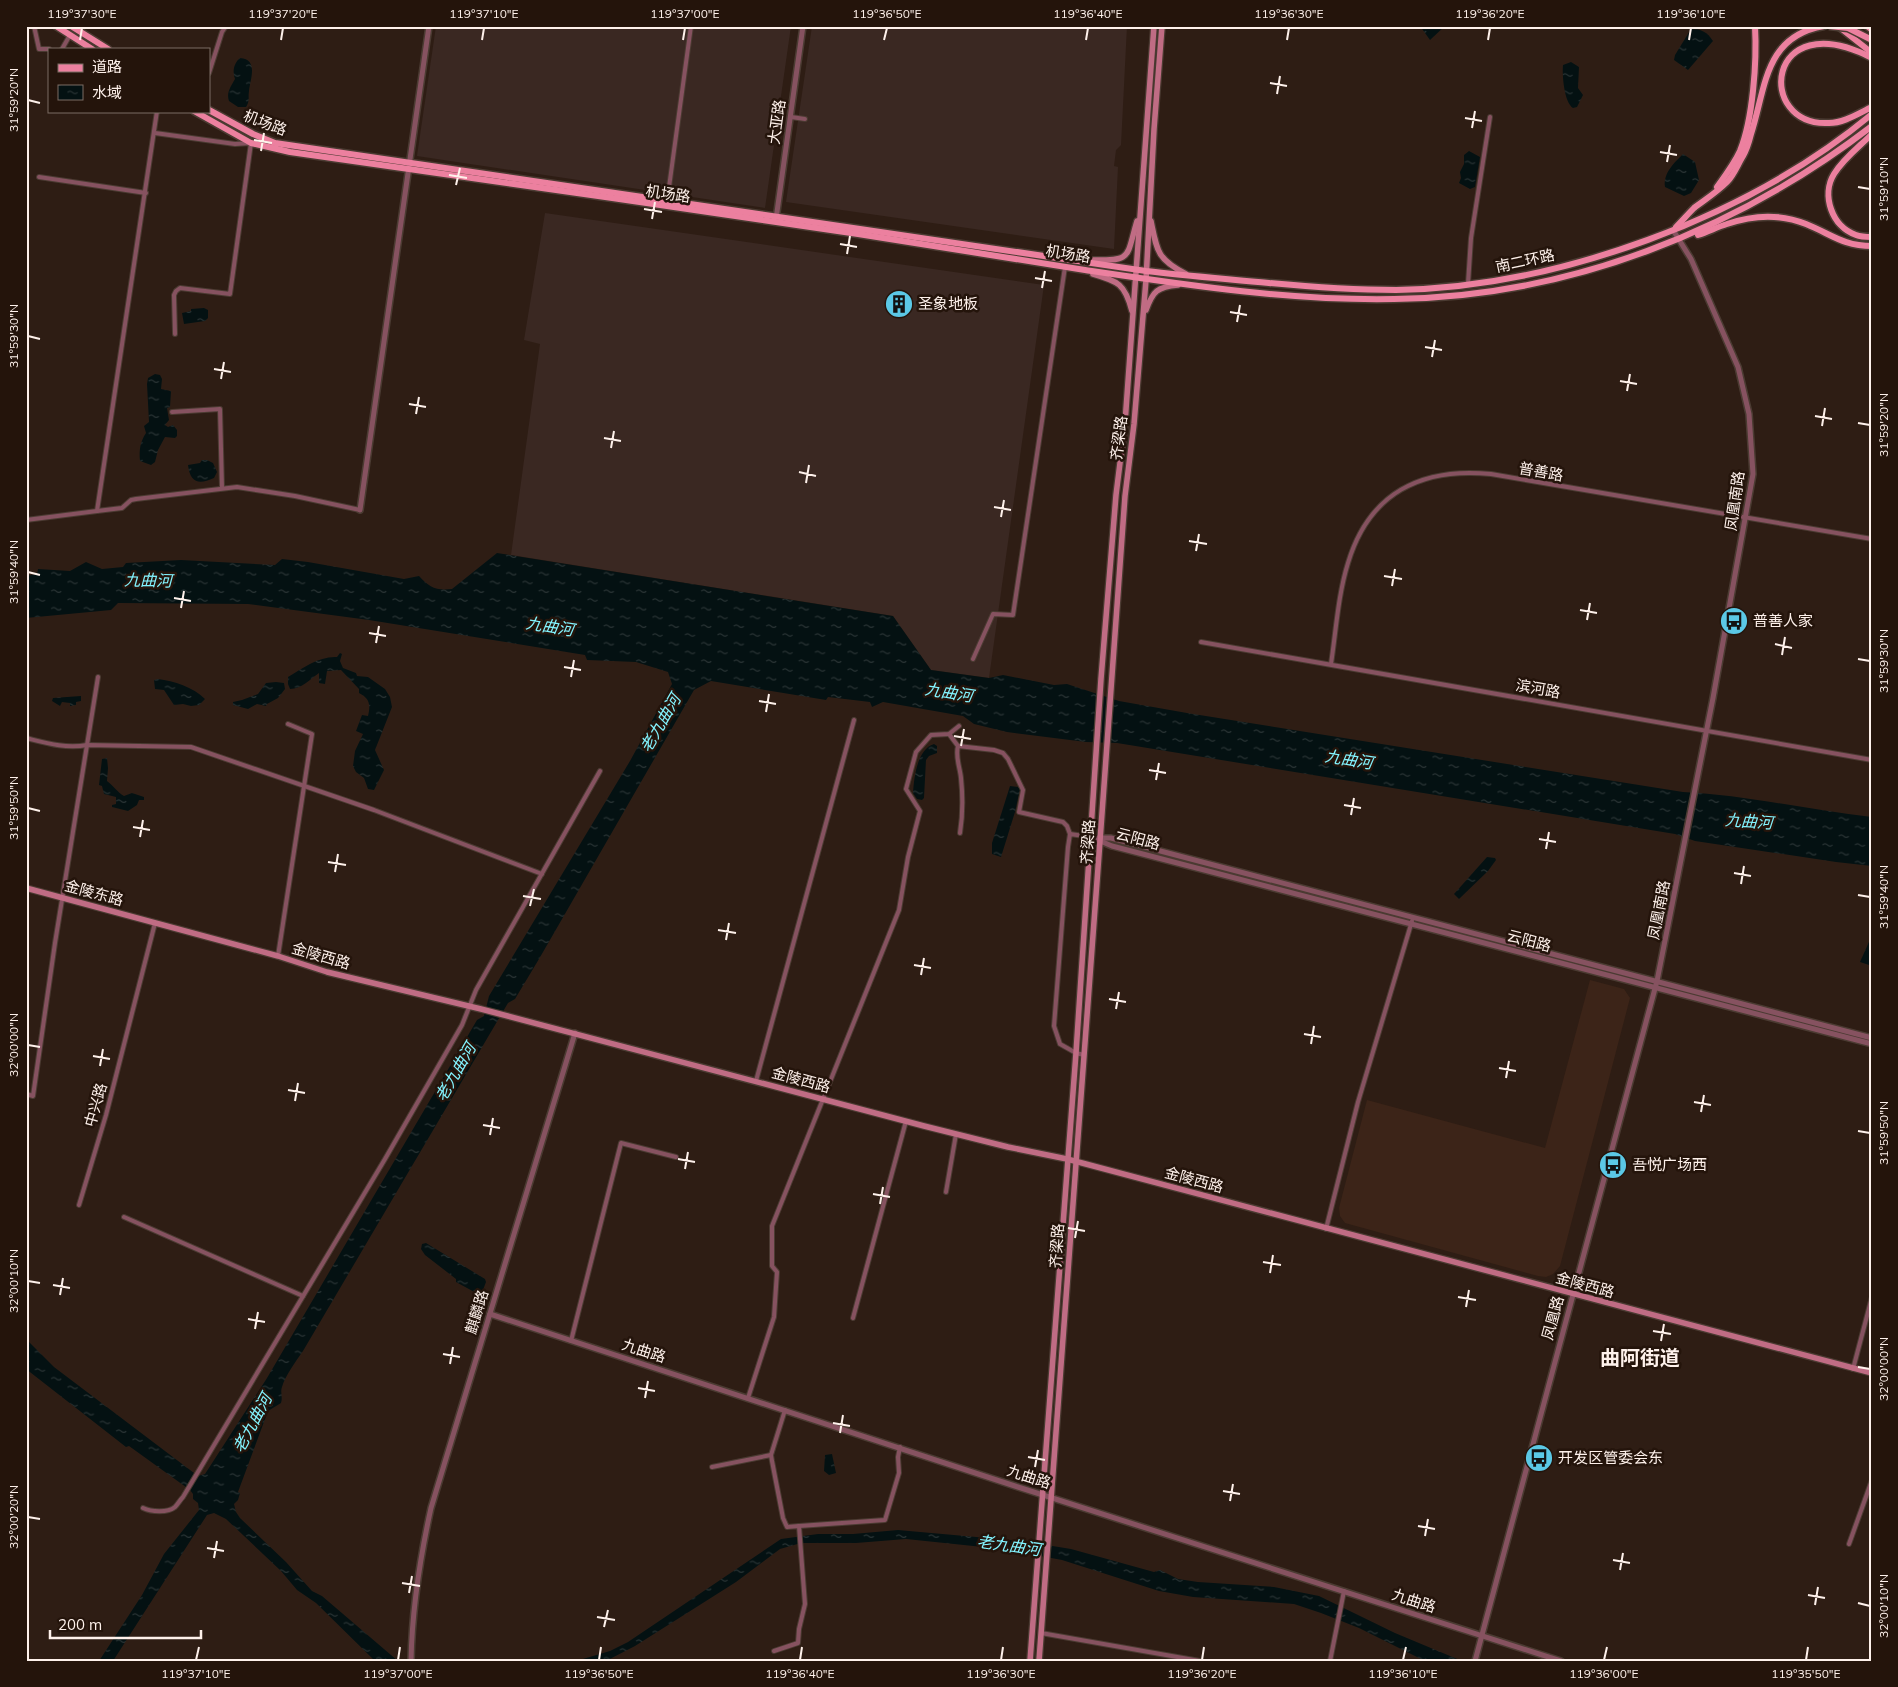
<svg xmlns="http://www.w3.org/2000/svg" width="1898" height="1687" viewBox="0 0 1898 1687" font-family="Mulish,'Noto Sans SC',sans-serif">
<style>
.built{fill:#3c2418}
.industrial{fill:#3a2822}
.water{fill:url(#water-ripples)}
.lines{fill:none;stroke-linecap:round;stroke-linejoin:round}
.minor-casing{stroke:#4b3b32;stroke-width:6}
.tertiary-casing{stroke:#4b3b32;stroke-width:8}
.secondary-casing{stroke:#4b3b32;stroke-width:8}
.primary-casing{stroke:#4b3b32;stroke-width:9}
.minor{stroke:#865260;stroke-width:4}
.tertiary{stroke:#865260;stroke-width:5}
.secondary{stroke:#c06c84;stroke-width:5.5}
.primary{stroke:#ec809f;stroke-width:6}
.primary-bridge-casing{stroke:#4b3b32;stroke-width:9;stroke-linecap:butt}
.primary-bridge{stroke:#ec809f;stroke-width:6}
.ticks{fill:none;stroke:#fef1eb;stroke-width:2}
.labels{text-anchor:middle;stroke-width:5;stroke-linejoin:round;paint-order:stroke}
.street-label{font-size:15px;fill:#fef1eb;stroke:#24140b}
.poi-label{font-size:15px;fill:#fef1eb;stroke:#24140b;text-anchor:start}
.water-label{font-size:16px;font-style:italic;fill:#83f4ff;stroke:#24140b}
.district-label{font-size:20px;font-weight:bold;fill:#fef1eb;stroke:#24140b}
.neatline{fill:none;stroke:#fef1eb;stroke-width:2}
.ticks-label{font-size:12px;text-anchor:middle;fill:#fef1eb}
</style>
<defs>
<pattern id="water-ripples" width="26" height="14" patternUnits="userSpaceOnUse" patternTransform="scale(1.25)"><rect width="26" height="14" fill="#041112"/><path d="M2 4q2-2 4 0t4 0M15 11q2-2 4 0t4 0" fill="none" stroke="#2a3435"/></pattern>
</defs>
<rect width="100%" height="100%" fill="#2e1d14"/>
<path class="built" d="M1590,980l34,9 6,9 -70,268 -7,8 -7,3 -8,-1 -193,-53 -5,-7 -1,-8 28,-108 178,48z"/>
<g class="industrial">
<path d="M436,26h355l-26,182 -348,-52z"/>
<path d="M812,26h315l-6,119 -5,5 -2,16 4,1 -4,82 -328,-47z"/>
<path d="M545,213l499,72 -55,393 -58,-8 -38,-54 -382,-61 29,-211 -16,-4z"/>
</g>
<g class="water">
<path d="M1420,26h25l-15,14z"/>
<path d="M1691,29c11,0 16,3 22,12l-25,29 -14,-10 1,-5z"/>
<path d="M240,58c19,1 10,22 9,33 -1,7 1,10 -3,16h-8l-9,-6c-3,-8 2,-15 6,-22 -3,-8 -1,-16 5,-21z"/>
<path d="M1571,62l8,5 -1,21 5,7 -6,12 -4,1c-9,-6 -11,-33 -10,-43z"/>
<path d="M1469,151l11,6 -5,30 -5,2 -11,-6 2,-5 -1,-6 4,-8v-9z"/>
<path d="M1683,154l12,8 4,18 -8,13 -7,3 -19,-9c-2,-14 9,-24 18,-33z"/>
<path d="M204,308l4,2v8l-3,3 -21,3 -2,-11 9,-2v-2z"/>
<path d="M155,374l5,1 2,4 -1,10 10,2 -1,16 -3,1 2,12 -4,5 3,2 5,-2 4,5v6l-2,2 -10,-1 -7,13 -3,12 -4,3 -11,-4c-1,-11 0,-19 6,-28l-2,-7 5,-4 -2,-38 1,-6z"/>
<path d="M202,460h5l6,3 4,9 -3,6c-15,7 -24,5 -26,-13l12,-2z"/>
<path d="M497,553l396,63 38,54 58,8 14,-3 51,10 13,-1 52,17 68,12 496,79c63,3 126,18 189,25v49l-36,-4 -141,-21 -20,-7 -558,-91 -31,-1 -79,-10 -33,-8 -11,-8 -80,-14 -11,5 -2,-5 -42,-5 -2,3 -115,-19 -17,9 -155,269 -24,40 -7,4 -205,348c-7,10 -18,25 -21,36 -2,5 1,10 -1,16l-13,8 -30,81 2,1 -2,7 -4,4 2,8 4,6 46,44 26,29 10,5 76,65h-23l-59,-58 -19,-13 -16,-19 -55,-52 -12,-6 -7,2 -94,146h-14l43,-66 22,-41 35,-44 -1,-7 -5,-4v-5l-3,-4 -61,-44 -3,1 -100,-78v-30l28,28 144,109 7,-2 62,-96 210,-358 7,-4 5,-20 141,-235 42,-77 -4,-12 -32,-10 -49,-2 -2,-5 -216,-35 -121,-16 -130,-1 -7,7 -85,8v-42l11,-2 1,-5 32,2 16,-9 16,7 21,-2 3,-4 55,-3 94,5 7,-6 26,3 96,17 15,-3c10,11 17,15 33,13z"/>
<path d="M340,653l2,1 -2,7 3,7 13,5 1,3 11,1 17,12 5,8 2,10 -17,43 9,20 -10,20 -6,-1 -4,-11 -8,-6 -3,-6 2,-15 8,-17 -7,-3 6,-16 6,1c3,-12 1,-18 -9,-23v-4l-18,-19 -14,1 -2,13 -6,-1v-10c-9,6 -17,16 -29,16l-2,-5v-7c15,-9 31,-21 49,-20z"/>
<path d="M158,679c16,2 35,8 47,20l-6,6 -8,1 -8,-2 -9,1 -10,-15 -9,-1 -1,-9z"/>
<path d="M276,682l8,1 1,6 -7,9 -11,6 -1,2 -9,-2 -9,5 -15,-4v-3l9,-2 16,-6 8,-11z"/>
<path d="M81,696v5l-5,1v3l-6,1v-3l-8,-1 -2,4 -8,-5 1,-3z"/>
<path d="M934,744l3,2v7l-8,3 -3,4 -2,38 -2,2 -5,-1 -4,-6c1,-15 4,-44 21,-49z"/>
<path d="M107,758l1,10 -1,13c7,5 10,11 17,15l8,-3 12,4v3h-5l-2,5 -9,6 -16,-4v-2l4,-1v-7l-12,-3 -2,-8 -3,-1 3,-26z"/>
<path d="M1010,786l8,1 2,2 -5,23 -14,45 -9,-3v-11z"/>
<path d="M1487,857l8,1 1,2 -8,11 -29,28 -5,-5z"/>
<path d="M1872,935v28l-3,2 -9,-3z"/>
<path d="M426,1243l59,36 1,3 -3,8 -5,4 -22,-12v-3l-31,-24 -4,-6 1,-5z"/>
<path d="M832,1454l4,19 -7,2 -5,-4 1,-16z"/>
<path d="M898,1530l124,11 49,8 83,23 6,-2 18,9 20,3 76,5 45,9 76,37 67,28h-37l-66,-33 -38,-15 -27,-9 -101,-7 -34,-6 -97,-31 -60,-11 -96,-10 -50,4h-55l-21,6 -44,33 -101,64 -29,15h-30l34,-10 18,-9 153,-103 37,-5h35z"/>
</g>
<g class="lines">
<defs>
<g id="minor">
<path d="M34,26l5,23h10"/>
<path d="M62,49l8,-14"/>
<path d="M209,73l13,-41 4,-6"/>
<path d="M791,117l14,2"/>
<path d="M155,133l80,11 16,-1 -21,151 -50,-6 -4,3 -2,4 1,39"/>
<path d="M39,177l107,16"/>
<path d="M667,202l24,-176"/>
<path d="M1468,284l3,-46 19,-121"/>
<path d="M172,412l48,-3 2,79"/>
<path d="M97,511l25,-3 9,-8 5,-1 101,-12 58,9 65,14"/>
<path d="M26,520l71,-9 60,-400"/>
<path d="M1201,642l671,118"/>
<path d="M973,659l20,-45 20,1 52,-348"/>
<path d="M1331,664c5,-33 7,-69 17,-101 21,-70 73,-96 143,-89l381,65"/>
<path d="M949,734l9,12"/>
<path d="M26,738c20,5 40,11 61,7l104,2 183,63 168,64"/>
<path d="M960,833c3,-19 3,-36 1,-55 -1,-11 -6,-21 -3,-32l36,4 9,3 5,6 15,31 -4,22 44,10 4,4 3,8"/>
<path d="M278,956l34,-222 -24,-10"/>
<path d="M1084,1055l-8,-2 -16,-9 -6,-18 14,-179 2,-13 21,3"/>
<path d="M756,1081l98,-361"/>
<path d="M26,1094l7,2 22,-153 43,-266"/>
<path d="M946,1192l10,-58"/>
<path d="M79,1205l27,-90 49,-192"/>
<path d="M124,1217l179,79"/>
<path d="M1326,1229l32,-127 54,-181"/>
<path d="M853,1318l53,-197"/>
<path d="M571,1341l50,-198 55,14"/>
<path d="M1853,1369l19,-72"/>
<path d="M748,1398l26,-81 3,-45 -5,-6v-40l127,-316 9,-53 12,-46 -14,-22 10,-37 15,-17 18,-1 10,-8"/>
<path d="M712,1467l59,-12"/>
<path d="M143,1508c8,4 25,5 32,-1 3,-3 5,-7 8,-10l202,-338 77,-134 14,-35 124,-219"/>
<path d="M799,1526l86,-6 14,-47 -1,-16 2,-10"/>
<path d="M1849,1544l23,-64"/>
<path d="M1041,1633l159,28"/>
<path d="M774,1651l24,-8 1,-14 6,-25 -6,-78 -12,1 -4,-9 -11,-57 -1,-6 14,-45"/>
<path d="M1330,1661l14,-70"/>
</g>
<g id="tertiary">
<path d="M776,219l27,-193"/>
<path d="M360,510l69,-484"/>
<path d="M1091,837l21,9 760,198"/>
<path d="M1098,838h13l761,200"/>
<path d="M490,1314l528,173 543,174"/>
<path d="M411,1661c1,-52 9,-103 20,-153l144,-475"/>
<path d="M1475,1661l182,-680 56,-283 40,-224 -4,-60 -11,-47 -47,-108 -18,-29"/>
</g>
<g id="secondary">
<path d="M1151,221c6,30 6,38 35,53"/>
<path d="M1090,260c43,1 36,-2 47,-39"/>
<path d="M1093,274c25,7 32,10 39,37"/>
<path d="M1146,310c7,-19 11,-23 32,-25"/>
<path d="M26,888l252,68 49,16 154,37 443,117 84,21 59,12 805,214"/>
<path d="M1030,1661l46,-608 25,-374 15,-184 9,-72 29,-397"/>
<path d="M1039,1661l61,-820 25,-345 9,-72 12,-144 8,-151 8,-103"/>
</g>
<g id="primary">
<path d="M56,26l36,23"/>
<path d="M71,26l37,23"/>
<path d="M1838,26l34,27"/>
<path d="M1867,26l5,4"/>
<path d="M1872,58c-107,-55 -117,69 -43,65 15,0 30,-10 43,-16"/>
<path d="M209,110l44,24 22,9 871,128c41,5 82,8 123,12 42,4 84,7 127,7 162,-3 351,-72 476,-176"/>
<path d="M194,111l57,32 39,9c189,28 379,53 568,82 75,12 151,24 227,36 101,15 206,31 309,29 174,-2 341,-68 478,-173"/>
<path d="M1872,134c-13,13 -28,24 -38,40 -13,21 -2,53 22,61 5,2 11,2 16,2"/>
<path d="M1717,187c8,-11 17,-23 23,-36 13,-32 17,-90 15,-125"/>
<path d="M1676,227c6,-6 12,-13 18,-19 12,-9 23,-16 33,-26 7,-7 11,-18 16,-26 4,-7 6,-14 8,-22 15,-46 13,-98 73,-108"/>
<path d="M1698,235c10,-3 19,-8 29,-11 26,-9 54,-10 79,0 25,10 37,22 66,22"/>
</g>
</defs>
<use href="#minor" class="minor-casing"/>
<use href="#tertiary" class="tertiary-casing"/>
<use href="#secondary" class="secondary-casing"/>
<use href="#primary" class="primary-casing"/>
<use href="#minor" class="minor"/>
<use href="#tertiary" class="tertiary"/>
<use href="#secondary" class="secondary"/>
<use href="#primary" class="primary"/>
<defs>
<path id="primary-bridge" d="M1829,26l19,2 24,12"/>
</defs>
<use href="#primary-bridge" class="primary-bridge-casing"/>
<use href="#primary-bridge" class="primary-bridge"/>
</g>
<path class="ticks" d="M80,40l2,-12M281,40l2,-12M482,40l2,-12M683,40l2,-12M884,40l3,-12M1086,40l2,-12M1287,40l2,-12M1488,40l2,-12M1689,40l2,-12M1270,83l17,3M1277,94l3,-18M28,100l12,3M1465,118l17,3M1472,128l3,-17M254,140l18,3M261,151l3,-18M1660,152l17,3M1667,162l3,-17M449,175l18,3M456,185l4,-17M1858,187l12,2M644,209l18,3M652,219l3,-17M840,244l17,3M847,254l3,-18M1035,278l17,3M1042,288l3,-17M1230,312l17,3M1237,322l3,-17M28,336l12,3M1425,347l17,3M1432,357l3,-17M214,369l17,3M221,379l3,-17M1620,381l17,3M1627,391l3,-17M409,404l17,3M416,414l3,-17M1815,416l17,3M1858,423l12,2M1822,426l3,-18M604,438l17,3M611,448l3,-17M799,472l17,4M806,483l3,-18M994,507l17,3M1001,517l3,-17M1189,541l18,3M1196,551l3,-17M28,572l12,3M1384,576l18,3M1392,586l3,-17M174,598l17,3M181,608l3,-17M1580,610l17,3M1587,620l3,-17M369,633l17,3M376,643l3,-17M1775,644l17,4M1782,655l3,-18M1858,659l12,2M564,667l17,3M571,677l3,-17M759,701l17,3M766,712l3,-18M954,736l17,3M961,746l3,-17M1149,770l17,3M1156,780l3,-17M1344,805l17,3M28,808l12,3M1351,815l3,-17M133,827l17,3M140,837l3,-17M1539,839l17,3M1546,849l3,-17M328,862l18,3M335,872l3,-18M1734,873l17,3M1741,884l3,-18M1858,895l12,2M523,896l18,3M530,906l4,-17M718,930l18,3M726,940l3,-17M914,965l17,3M921,975l3,-17M1109,999l17,3M1116,1009l3,-17M1304,1034l17,3M1311,1044l3,-18M28,1045l12,2M93,1056l17,3M100,1066l3,-17M1499,1068l17,3M1506,1078l3,-17M288,1090l17,3M295,1101l3,-18M1694,1102l17,3M1701,1112l3,-17M483,1125l17,3M1858,1131l12,2M490,1135l3,-17M678,1159l17,3M685,1169l3,-17M873,1194l17,3M880,1204l3,-17M1068,1228l17,3M1075,1238l3,-17M1263,1262l18,3M1270,1273l3,-18M28,1281l12,2M53,1285l17,3M60,1295l3,-17M1458,1297l18,3M1466,1307l3,-17M248,1319l17,3M255,1329l3,-17M1653,1331l18,3M1661,1341l3,-17M443,1354l17,3M450,1364l3,-17M1858,1367l12,2M638,1388l17,3M645,1398l3,-17M833,1423l17,3M840,1433l3,-18M1028,1457l17,3M1035,1467l3,-17M1223,1491l17,3M1230,1501l3,-17M28,1517l12,2M1418,1526l17,3M1425,1536l3,-17M207,1548l17,3M214,1558l3,-17M1613,1560l17,3M1620,1570l3,-17M402,1583l18,3M409,1593l3,-17M1808,1595l17,3M1858,1603l12,3M1815,1605l3,-18M597,1617l18,3M604,1627l4,-17M196,1660l3,-13M398,1660l2,-13M599,1660l2,-13M800,1660l2,-13M1001,1660l2,-13M1202,1660l2,-13M1403,1660l3,-13M1604,1660l3,-13M1806,1660l2,-13"/>
<defs>
<symbol id="building-disc" viewBox="-11 -11 22 22"><circle r="9.5" fill="#5bc8e6" stroke="#24140b"/><path d="M-4-6H4V6H1V3H-1V6H-4ZM-2.5-4.3h1.7v1.8h-1.7ZM.8-4.3h1.7v1.8H.8ZM-2.5-1h1.7V.8h-1.7ZM.8-1h1.7V.8H.8Z" fill="#111"/></symbol>
<symbol id="bus-disc" viewBox="-11 -11 22 22"><circle r="9.5" fill="#5bc8e6" stroke="#24140b"/><path d="M-5-6H5V4H4V6H2V4H-2V6H-4V4H-5ZM-3.5-4V0h7V-4ZM-3.5 1.2v1.5H-2V1.2ZM2 1.2v1.5H3.5V1.2Z" fill="#111"/></symbol>
</defs>
<g fill-rule="evenodd">
<use href="#building-disc" x="883" y="288" width="32" height="32"/>
<use href="#bus-disc" x="1718" y="605" width="32" height="32"/>
<use href="#bus-disc" x="1597" y="1149" width="32" height="32"/>
<use href="#bus-disc" x="1523" y="1442" width="32" height="32"/>
</g>
<g class="labels">
<g class="street-label">
<text transform="translate(777 122) rotate(-82)" y="5">大亚路</text>
<text transform="translate(265 123) rotate(21)" y="5">机场路</text>
<text transform="translate(668 194) rotate(8)" y="5">机场路</text>
<text transform="translate(1068 254) rotate(9)" y="5">机场路</text>
<text transform="translate(1525 261) rotate(-12)" y="5">南二环路</text>
<text transform="translate(1119 438) rotate(-83)" y="5">齐梁路</text>
<text transform="translate(1541 472) rotate(10)" y="5">普善路</text>
<text transform="translate(1735 501) rotate(-82)" y="5">凤凰南路</text>
<text transform="translate(1538 689) rotate(10)" y="5">滨河路</text>
<text transform="translate(1138 839) rotate(15)" y="5">云阳路</text>
<text transform="translate(1088 842) rotate(-86)" y="5">齐梁路</text>
<text transform="translate(94 893) rotate(15)" y="5">金陵东路</text>
<text transform="translate(1659 910) rotate(-79)" y="5">凤凰南路</text>
<text transform="translate(1529 941) rotate(15)" y="5">云阳路</text>
<text transform="translate(321 956) rotate(16)" y="5">金陵西路</text>
<text transform="translate(801 1080) rotate(15)" y="5">金陵西路</text>
<text transform="translate(96 1105) rotate(-74)" y="5">中兴路</text>
<text transform="translate(1194 1180) rotate(15)" y="5">金陵西路</text>
<text transform="translate(1057 1246) rotate(-86)" y="5">齐梁路</text>
<text transform="translate(1585 1285) rotate(15)" y="5">金陵西路</text>
<text transform="translate(477 1312) rotate(-73)" y="5">麒麟路</text>
<text transform="translate(1553 1318) rotate(-75)" y="5">凤凰路</text>
<text transform="translate(644 1351) rotate(18)" y="5">九曲路</text>
<text transform="translate(1029 1477) rotate(18)" y="5">九曲路</text>
<text transform="translate(1414 1601) rotate(18)" y="5">九曲路</text>
</g>
<g class="poi-label">
<text x="918" y="309">圣象地板</text>
<text x="1753" y="626">普善人家</text>
<text x="1632" y="1170">吾悦广场西</text>
<text x="1558" y="1463">开发区管委会东</text>
</g>
<g class="water-label">
<text transform="translate(148 580) rotate(1)" y="6">九曲河</text>
<text transform="translate(550 626) rotate(9)" y="6">九曲河</text>
<text transform="translate(949 692) rotate(9)" y="6">九曲河</text>
<text transform="translate(660 723) rotate(-60)" y="6">老九曲河</text>
<text transform="translate(1349 759) rotate(9)" y="6">九曲河</text>
<text transform="translate(1749 821) rotate(4)" y="6">九曲河</text>
<text transform="translate(455 1072) rotate(-60)" y="6">老九曲河</text>
<text transform="translate(252 1423) rotate(-62)" y="6">老九曲河</text>
<text transform="translate(1009 1545) rotate(8)" y="6">老九曲河</text>
</g>
<g class="district-label">
<text x="1640" y="1365">曲阿街道</text>
</g>
</g>
<rect width="1898" height="1687" fill="none" stroke="#24140b" stroke-width="55"/>
<rect x="48" y="48" width="162" height="65" fill="#24140b" stroke="#7b6c65"/>
<rect x="58" y="64" width="25" height="8" fill="#ec809f" stroke="#7b6c65"/>
<text x="92" y="72" font-size="15" fill="#fef1eb">道路</text>
<rect x="58" y="85" width="25" height="15" fill="url(#water-ripples)" stroke="#7b6c65"/>
<text x="92" y="98" font-size="15" fill="#fef1eb">水域</text>
<path d="M50 1630v8h151v-8" fill="none" stroke="#fef1eb" stroke-width="2.5"/>
<text x="58" y="1630" font-size="15" fill="#fef1eb" stroke="#24140b" stroke-width="4" paint-order="stroke">200 m</text>
<rect x="28" y="28" width="1842" height="1632" class="neatline"/>
<g class="ticks-label">
<text x="82" y="18">119°37'30"E</text>
<text x="283" y="18">119°37'20"E</text>
<text x="484" y="18">119°37'10"E</text>
<text x="685" y="18">119°37'00"E</text>
<text x="887" y="18">119°36'50"E</text>
<text x="1088" y="18">119°36'40"E</text>
<text x="1289" y="18">119°36'30"E</text>
<text x="1490" y="18">119°36'20"E</text>
<text x="1691" y="18">119°36'10"E</text>
<text transform="translate(14 100) rotate(-90)" y="4">31°59'20"N</text>
<text transform="translate(1884 189) rotate(-90)" y="4">31°59'10"N</text>
<text transform="translate(14 336) rotate(-90)" y="4">31°59'30"N</text>
<text transform="translate(1884 425) rotate(-90)" y="4">31°59'20"N</text>
<text transform="translate(14 572) rotate(-90)" y="4">31°59'40"N</text>
<text transform="translate(1884 661) rotate(-90)" y="4">31°59'30"N</text>
<text transform="translate(14 808) rotate(-90)" y="4">31°59'50"N</text>
<text transform="translate(1884 897) rotate(-90)" y="4">31°59'40"N</text>
<text transform="translate(14 1045) rotate(-90)" y="4">32°00'00"N</text>
<text transform="translate(1884 1133) rotate(-90)" y="4">31°59'50"N</text>
<text transform="translate(14 1281) rotate(-90)" y="4">32°00'10"N</text>
<text transform="translate(1884 1369) rotate(-90)" y="4">32°00'00"N</text>
<text transform="translate(14 1517) rotate(-90)" y="4">32°00'20"N</text>
<text transform="translate(1884 1606) rotate(-90)" y="4">32°00'10"N</text>
<text x="196" y="1678">119°37'10"E</text>
<text x="398" y="1678">119°37'00"E</text>
<text x="599" y="1678">119°36'50"E</text>
<text x="800" y="1678">119°36'40"E</text>
<text x="1001" y="1678">119°36'30"E</text>
<text x="1202" y="1678">119°36'20"E</text>
<text x="1403" y="1678">119°36'10"E</text>
<text x="1604" y="1678">119°36'00"E</text>
<text x="1806" y="1678">119°35'50"E</text>
</g>
</svg>
